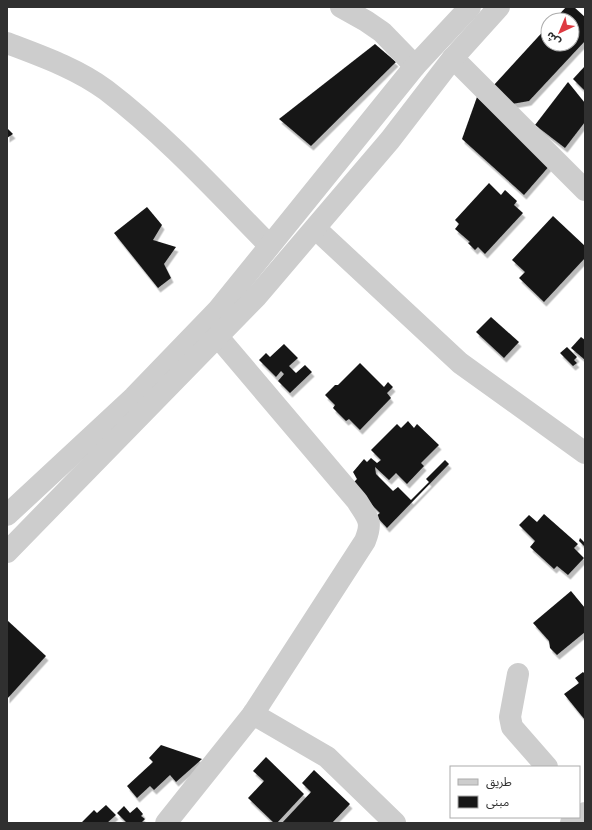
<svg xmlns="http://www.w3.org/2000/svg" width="592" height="830" viewBox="0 0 592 830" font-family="Quicksand,'Noto Sans Arabic',sans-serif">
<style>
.building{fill:#171717;filter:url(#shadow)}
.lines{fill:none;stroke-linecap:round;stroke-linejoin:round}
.minor{stroke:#cdcdcd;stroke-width:22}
.tertiary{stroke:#cdcdcd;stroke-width:22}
</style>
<defs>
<filter id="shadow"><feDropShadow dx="2.5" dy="4.5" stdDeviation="0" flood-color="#0004"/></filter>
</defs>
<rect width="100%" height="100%" fill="#fff"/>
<g class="building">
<path d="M566,7h8l11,10v24l-56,60 -17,3 -19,-18 55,-60v18h24v-24h-18z"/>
<path d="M375,44l21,18 -85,84 -32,-27z"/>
<path d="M585,66v25l-12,-12z"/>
<path d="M568,82l17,21v19l-20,26 -30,-23z"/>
<path d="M477,97l74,67 -27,31 -62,-56z"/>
<path d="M7,128l6,6 -6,4z"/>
<path d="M489,183l12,12 4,-5 12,11 -3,4 9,8 -38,41 -7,-7 -3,3 -7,-7 2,-1 -15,-13 4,-5 -4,-4z"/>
<path d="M147,207l15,18 -9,15 23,7 -12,17 7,14 -13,10 -44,-55z"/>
<path d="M553,216l32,30v12l-41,44 -25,-24 6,-6 -13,-12z"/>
<path d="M491,317l28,25 -15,16 -28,-26z"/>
<path d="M581,337l4,3v20l-14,-12z"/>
<path d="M284,344l14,14 -9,8 7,7 9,-8 7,7 -22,21 -12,-12 6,-7 -3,-3 -5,6 -17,-17 7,-7 4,4z"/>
<path d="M567,347l10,10 -3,3 3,3 -4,3 -13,-13z"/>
<path d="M360,363l24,24 4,-5 5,5 -6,6 4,5 -31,32 -11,-11 -3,2 -13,-13 2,-3 -10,-10 10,-10h3z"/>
<path d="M408,421l6,7 3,-4 22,21 -18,18 3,3 -17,18 -11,-11 -7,7 -14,-13 1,7 17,17 5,-4 13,13 18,-18 -3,-3 19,-19 4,4 -62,64 -11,-12 4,-3 -16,-16 -10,-15 3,-3 -4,-7 11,-13 3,3 4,-4 6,5 4,-3 -10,-10 26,-26 4,4z"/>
<path d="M544,514l34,30 -4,4 10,10 -16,17 -11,-9 -3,3 -24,-22 5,-6 -16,-16 10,-10 8,7z"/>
<path d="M580,538l5,5v4l-6,-6z"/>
<path d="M571,591l14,17v24l-28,23 -7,-7 -1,-7 -16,-18z"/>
<path d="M7,620l39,36 -39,43z"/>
<path d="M583,672l2,2v46l-21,-26 15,-11 -4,-5z"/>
<path d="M161,745l41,14 -26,23 -6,-7 -16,15 -4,-4 -13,12 -10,-12 26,-24 -4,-4z"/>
<path d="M266,757l38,37 -27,29h-3l-26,-25 16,-17 -11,-10z"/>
<path d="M314,770l36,34 -18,19h-50l29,-31 -9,-9z"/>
<path d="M106,805l10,10 -9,8h-26l13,-13 3,3z"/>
<path d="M124,806l6,7 7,-6 6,7 -2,2 4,3 -3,3 1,1h-16l-10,-10z"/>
</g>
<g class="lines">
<g class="minor">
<path d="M341,7l25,14 16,11 33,34"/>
<path d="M7,43c34,13 69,25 99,47 59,45 111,102 163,155"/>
<path d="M453,58l132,132"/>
<path d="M316,229l144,134 125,90"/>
<path d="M518,674l-8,43 2,10 35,40"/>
<path d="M253,714l74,43 68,66"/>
<path d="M166,823l87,-109 112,-173c8,-20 3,-22 -8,-40l-139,-164"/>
<path d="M571,823l14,-10"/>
</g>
<g class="tertiary">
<path d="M7,515l127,-118 84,-87 197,-244 55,-59"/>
<path d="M7,552l249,-255 134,-157 63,-82 46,-51"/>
</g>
</g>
<rect width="592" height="830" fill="none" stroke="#303030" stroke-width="16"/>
<rect x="450" y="766" width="130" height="52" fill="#ffffff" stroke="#acacac"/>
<rect x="458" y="779" width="20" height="6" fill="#cdcdcd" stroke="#acacac"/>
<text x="486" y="786" font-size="12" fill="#303030">طريق</text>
<rect x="458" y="796" width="20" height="12" fill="#171717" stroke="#acacac"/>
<text x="486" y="806" font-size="12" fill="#303030">مبنى</text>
<g transform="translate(560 32) rotate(224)"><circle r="19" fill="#ffffff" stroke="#acacac"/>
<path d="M0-3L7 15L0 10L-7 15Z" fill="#de3a41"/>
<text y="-6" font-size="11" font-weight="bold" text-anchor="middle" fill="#303030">ش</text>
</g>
</svg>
